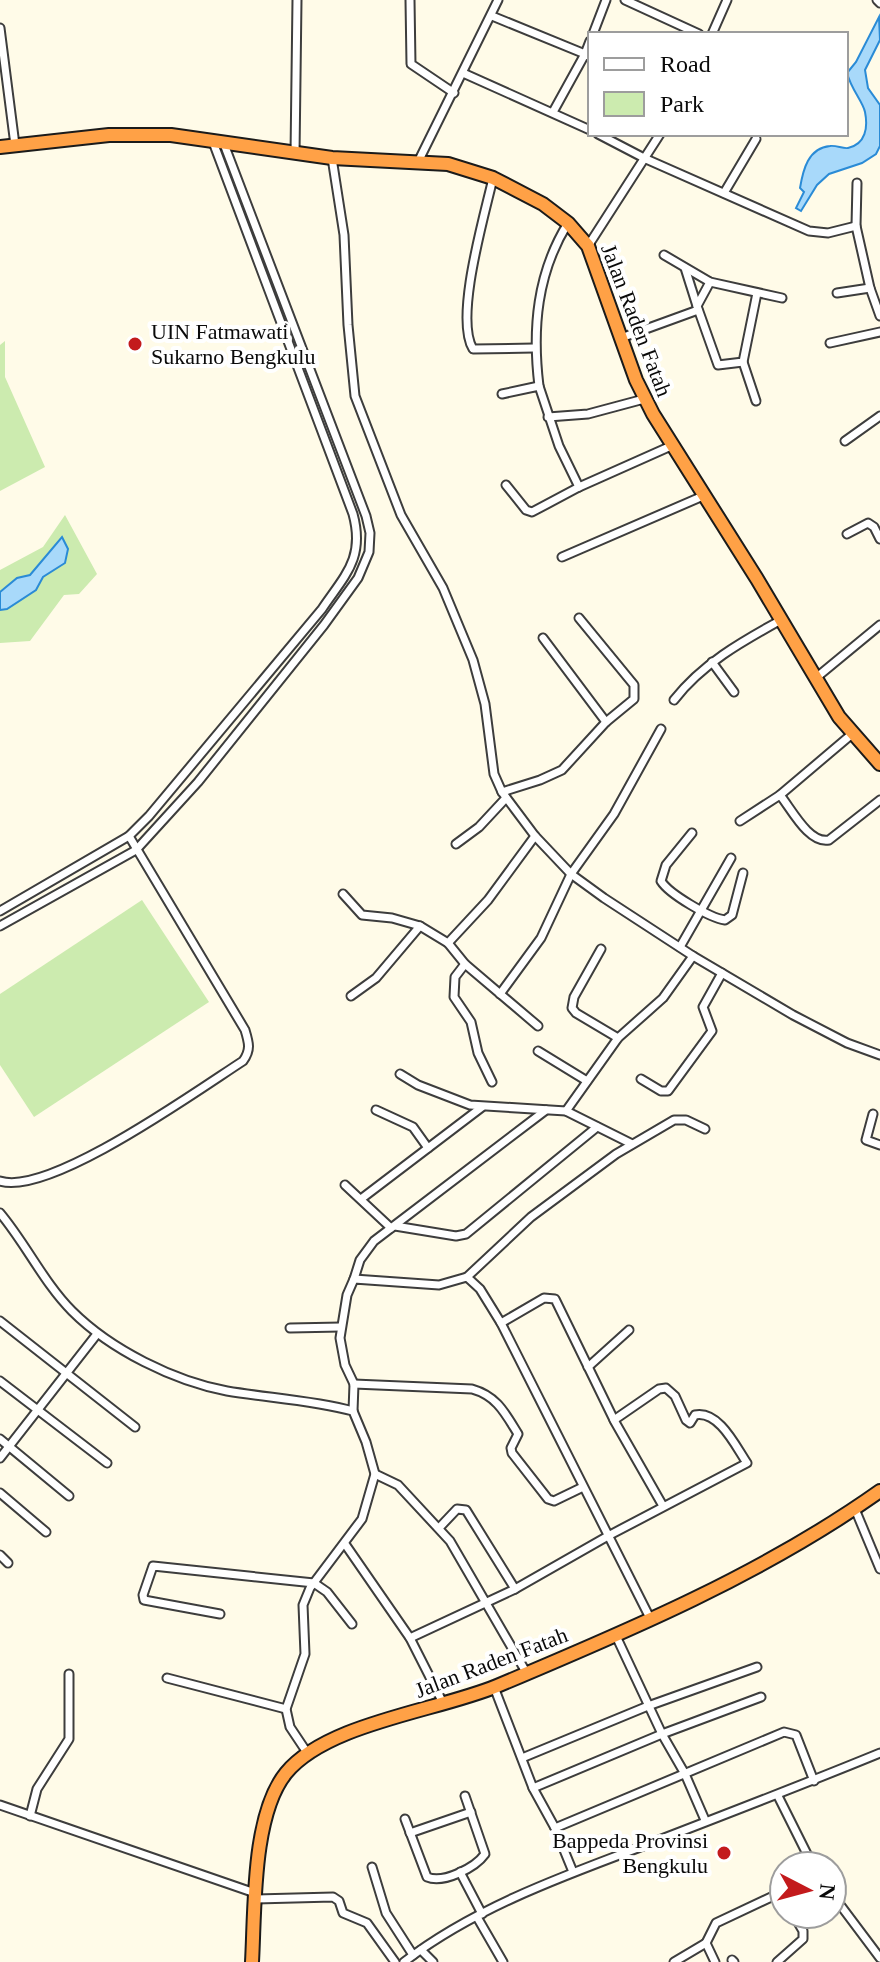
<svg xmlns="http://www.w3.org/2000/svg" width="880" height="1962" viewBox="0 0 880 1962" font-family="Georgia,serif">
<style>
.green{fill:#ccebaf}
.water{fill:#a8d9fa;stroke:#2a8bd6;stroke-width:2}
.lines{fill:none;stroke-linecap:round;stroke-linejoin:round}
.street-casing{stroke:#3d3d3d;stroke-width:11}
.highway-casing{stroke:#1b1b1b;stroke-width:16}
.street{stroke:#fff;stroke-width:7}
.highway{stroke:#ffa146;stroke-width:12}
.poi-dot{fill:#c31a1c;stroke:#fff;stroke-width:3}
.labels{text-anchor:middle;stroke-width:8;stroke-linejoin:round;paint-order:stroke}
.street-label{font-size:22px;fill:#0a0a0a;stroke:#fff}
.poi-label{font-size:22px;fill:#0a0a0a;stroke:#fff;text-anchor:start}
</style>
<rect width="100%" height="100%" fill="#fffbe8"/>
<g class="green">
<path d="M5,341v36l40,90 -45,24v-146z"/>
<path d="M65,515l32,59 -18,20 -15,1 -34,46 -30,2v-73l43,-23z"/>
<path d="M142,900l67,102 -175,115 -34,-52v-71z"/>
</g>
<g class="water">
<path d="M879,17l1,23 -15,30 3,18 12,17v41l-4,8 -14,9 -33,11 -12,11 -16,26 -5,-3 8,-16 -4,-4c3,-18 8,-40 30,-42 6,-1 13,3 18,2 18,-4 20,-21 17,-36 -2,-10 -14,-23 -18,-39l9,-11z"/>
<path d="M62,537l6,12 -3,14 -22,14 -7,13 -29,19 -7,1v-18l17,-14 13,-3z"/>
</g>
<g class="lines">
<defs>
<g id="street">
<path d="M410,0l1,64 43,29"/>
<path d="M625,0l74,34"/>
<path d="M877,0l3,3"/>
<path d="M492,16l93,38 5,-13"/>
<path d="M0,28l15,117"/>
<path d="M593,34l13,-34"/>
<path d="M712,34l15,-34"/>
<path d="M463,73l127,57"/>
<path d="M553,112l32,-58 5,3"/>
<path d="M598,134l48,25 163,72 19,2 28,-7"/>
<path d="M295,154l2,-154"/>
<path d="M332,158l12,77 4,90 7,71 46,119 42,73 30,72 12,44 9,70 8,18 33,44 36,38 33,24 89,58 100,59 54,28 33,12"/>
<path d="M418,162l80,-162"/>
<path d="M493,178c-8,36 -39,140 -20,171l61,-1"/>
<path d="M857,183l-1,43 14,62 10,28"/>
<path d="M724,193l32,-54"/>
<path d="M588,246l72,-112"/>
<path d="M664,255l46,27 72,16"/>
<path d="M685,268l12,38"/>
<path d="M710,282l-13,24 21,59 25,-3 14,-69"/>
<path d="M837,293l33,-5"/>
<path d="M621,338l77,-28"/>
<path d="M830,343l50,-11"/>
<path d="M743,362l13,39"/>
<path d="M539,386c-7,-58 -2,-113 29,-163"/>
<path d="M502,394l37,-8 20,60 20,41"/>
<path d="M548,417l40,-3 56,-15"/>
<path d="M845,441l35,-25"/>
<path d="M506,485l20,25 6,2 47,-25 92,-41"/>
<path d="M847,534l21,-11 6,4 6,12"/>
<path d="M562,557l141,-61"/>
<path d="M543,638l63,84"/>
<path d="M712,662l22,30"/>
<path d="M817,677l63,-52"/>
<path d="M674,700c28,-36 67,-58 107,-80"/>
<path d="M502,792l38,-12 22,-10 44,-48 28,-23v-14l-55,-67"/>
<path d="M780,795c12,15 29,49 49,45l51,-40"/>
<path d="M740,821l40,-26 72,-61"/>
<path d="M692,833l-26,32 -5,16c8,13 49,37 64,39l7,-5 11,-42"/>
<path d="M456,844l23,-17 27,-29"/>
<path d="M343,894l19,21 30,3 28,8 28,17 40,-43 47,-64"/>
<path d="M0,911l129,-75 20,-20 173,-207c23,-34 43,-51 31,-95l-140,-372"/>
<path d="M0,926l136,-76 62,-68 126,-157 34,-47 11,-26 1,-19 -4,-17 -142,-372"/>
<path d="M448,943l17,21 73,62"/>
<path d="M680,947l51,-89"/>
<path d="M601,949l-27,48 -2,11 4,5 42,25"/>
<path d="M465,964l-10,13 -1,20 17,25 7,31 14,29"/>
<path d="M500,994l41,-56 30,-64 43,-60 47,-85"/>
<path d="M351,996l25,-18 44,-52"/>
<path d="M538,1051l49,30"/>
<path d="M400,1074l18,11 52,20 96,6 66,33"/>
<path d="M641,1079l20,12h7l44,-60 -9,-24 19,-34"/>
<path d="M376,1110l37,17 15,21"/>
<path d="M566,1111l52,-73 45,-40 30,-42"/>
<path d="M873,1114l-7,26 14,5"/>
<path d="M0,1181c49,16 198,-91 243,-120 8,-11 6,-18 2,-31l-116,-194"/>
<path d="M345,1185l46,43"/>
<path d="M361,1199l121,-92"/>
<path d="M0,1213c26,31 44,70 72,98 39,39 102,70 155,80 42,7 85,9 126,20l13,31 9,32 -13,45 -52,69 -7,17 2,49 -19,55 4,18 18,27"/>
<path d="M395,1226l61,10 10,-2 131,-107"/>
<path d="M467,1277l64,-60 85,-63 58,-34h12l19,9"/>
<path d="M354,1279l6,-19 14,-19 172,-131"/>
<path d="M0,1321l135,106"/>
<path d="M501,1323l43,-25 11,1 60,123 48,84"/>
<path d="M290,1328l51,-1"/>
<path d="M588,1367l41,-37"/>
<path d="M0,1381l107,82"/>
<path d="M354,1384l118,5c25,7 33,24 46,45l-7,14 1,5 36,46 6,2 29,-14"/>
<path d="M353,1411l1,-27 -9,-19 -5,-27 7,-43 7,-16 85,6 28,-8 13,12 21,34 150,297"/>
<path d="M0,1439l69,57"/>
<path d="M0,1458l97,-124"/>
<path d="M375,1474l23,11 52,56 76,131"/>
<path d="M0,1493l46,39"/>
<path d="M855,1509l25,60"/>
<path d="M439,1528l18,-19 9,1 49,79"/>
<path d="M345,1544l65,94 33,65"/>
<path d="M0,1555l8,8"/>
<path d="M220,1614l-76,-14 -1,-5 10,-29 161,17 13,9 25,32"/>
<path d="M616,1636l46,98 23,40 20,46"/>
<path d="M410,1638l105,-49 93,-53 139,-73c-11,-16 -28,-53 -52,-48l-5,8 -4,-3 -11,-24 -9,-8 -7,1 -45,31"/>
<path d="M167,1678l119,31"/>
<path d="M494,1687l39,101 22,40 18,44"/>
<path d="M522,1758l126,-52 109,-39"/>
<path d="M533,1788l129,-54 99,-37"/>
<path d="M778,1796l35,70"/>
<path d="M0,1805l255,88"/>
<path d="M30,1816l7,-27 32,-50v-65"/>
<path d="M405,1819l22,58c16,7 48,-9 58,-23l-20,-58"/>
<path d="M555,1828l229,-96 12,3 18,46"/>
<path d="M410,1833l61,-21"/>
<path d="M372,1867l14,46 27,42"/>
<path d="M460,1872l22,42"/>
<path d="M832,1894l48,64"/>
<path d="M256,1899l77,-2 6,4 4,12 24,10 28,39"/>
<path d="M477,1917l26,45"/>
<path d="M421,1950l12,12"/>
<path d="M732,1960l2,2"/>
<path d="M404,1962c70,-54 159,-86 242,-117 78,-30 156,-60 234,-92"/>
<path d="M674,1962l32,-19"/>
<path d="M715,1962l-9,-19 10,-20 68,-32"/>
<path d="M777,1962l26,-23v-8l-10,-17"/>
</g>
<g id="highway">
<path d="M0,147l109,-12h62l161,23 116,6 45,14 50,26 25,19 20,23 48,134 17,34 104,165 82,138 41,47"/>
<path d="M252,1962c3,-53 0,-147 34,-189 41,-50 151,-62 211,-87 131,-55 266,-112 383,-195"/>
</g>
</defs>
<use href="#street" class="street-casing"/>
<use href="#highway" class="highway-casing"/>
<use href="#street" class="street"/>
<use href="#highway" class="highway"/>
</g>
<g class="poi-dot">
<circle cx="135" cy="344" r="8"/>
<circle cx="724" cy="1853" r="8"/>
</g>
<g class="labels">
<g class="street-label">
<text transform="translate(637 320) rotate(69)" y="8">Jalan Raden Fatah</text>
<text transform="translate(491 1662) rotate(-21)" y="8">Jalan Raden Fatah</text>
</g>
<g class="poi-label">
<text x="151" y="339">UIN Fatmawati<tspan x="151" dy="25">Sukarno Bengkulu</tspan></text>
<text x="708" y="1848" text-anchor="end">Bappeda Provinsi<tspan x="708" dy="25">Bengkulu</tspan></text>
</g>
</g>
<rect x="588" y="32" width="260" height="104" fill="#ffffff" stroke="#9d9d9d" stroke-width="2"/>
<rect x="604" y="58" width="40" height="12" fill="#ffffff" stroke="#9d9d9d" stroke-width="2"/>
<text x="660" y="72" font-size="24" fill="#0a0a0a">Road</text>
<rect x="604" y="92" width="40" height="24" fill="#ccebaf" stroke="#9d9d9d" stroke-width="2"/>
<text x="660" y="112" font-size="24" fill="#0a0a0a">Park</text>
<g transform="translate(808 1890) rotate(96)"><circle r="38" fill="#ffffff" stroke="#9d9d9d" stroke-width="2"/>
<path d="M0-6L14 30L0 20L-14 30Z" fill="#c31a1c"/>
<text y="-12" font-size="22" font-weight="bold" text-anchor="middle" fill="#0a0a0a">N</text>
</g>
</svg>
